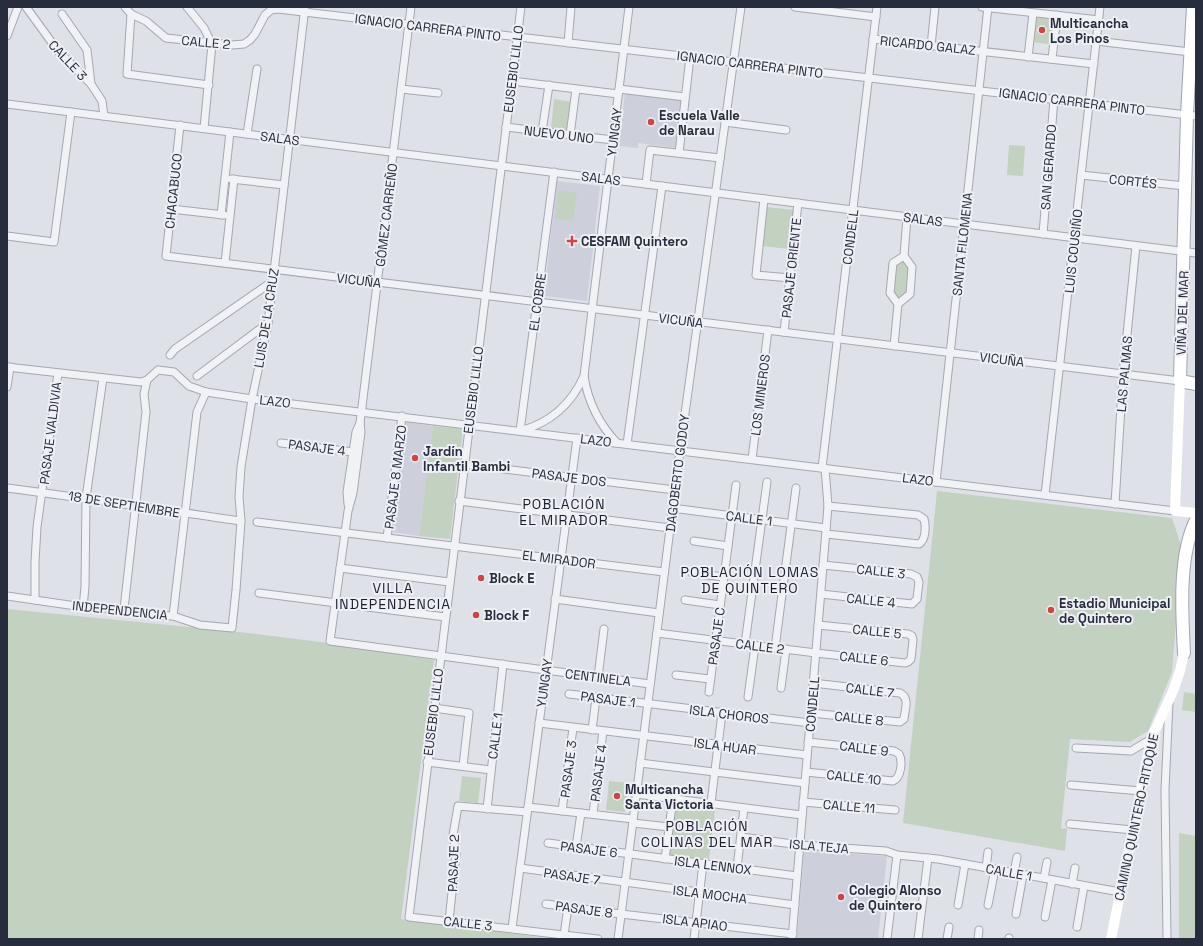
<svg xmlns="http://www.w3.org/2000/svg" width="1203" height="946" viewBox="0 0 1203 946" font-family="'Space Grotesk',sans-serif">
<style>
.built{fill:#cdd0da}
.green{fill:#c2d1c0}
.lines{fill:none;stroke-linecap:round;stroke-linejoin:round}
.minor-casing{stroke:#a4a7b2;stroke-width:9}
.primary-casing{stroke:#9ea4b3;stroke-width:14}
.minor{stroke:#f1f2f6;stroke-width:7}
.secondary{stroke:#fff;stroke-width:10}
.primary{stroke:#fff;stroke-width:12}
.poi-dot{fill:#ca4647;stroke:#eef0f5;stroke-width:1.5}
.labels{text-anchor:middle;stroke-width:4;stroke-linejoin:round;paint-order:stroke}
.poi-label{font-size:13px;font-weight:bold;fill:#282d3e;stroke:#eef0f5;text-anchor:start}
.street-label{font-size:13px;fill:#282d3e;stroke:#eef0f5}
.neighbourhood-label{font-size:14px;letter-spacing:1px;fill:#1a1e2f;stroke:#eef0f5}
</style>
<rect width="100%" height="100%" fill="#dfe1e8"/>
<g class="built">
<path d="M625,92l59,9 -7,47 -39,-5v5l-19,-2z"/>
<path d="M557,181l43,5 -13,115 -43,-5z"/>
<path d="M405,422l28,4 -14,110 -28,-4z"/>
<path d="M804,851l83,5 -9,83h-81z"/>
</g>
<g class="green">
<path d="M1035,17l17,2 -3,25 -17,-2z"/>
<path d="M554,99l18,3 -3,29 -18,-2z"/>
<path d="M1009,145l16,1 -2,30 -16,-1z"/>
<path d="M558,190l19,3 -4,28 -18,-3z"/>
<path d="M766,207l28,3 -5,39 -27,-3z"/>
<path d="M904,259l6,8 -2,27 -8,6 -8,-10 3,-25z"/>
<path d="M433,426l30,3 -13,110 -31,-3z"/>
<path d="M937,491l235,27 10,30 -10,124 -24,59 -18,11 -60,-3 -9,90 6,-1 -2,23 -162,-28z"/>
<path d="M7,609l232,23 90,11 105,17 -33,259 152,20h-546z"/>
<path d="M1184,692l12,2v18l-14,-2z"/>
<path d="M462,776l19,2 -3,25 -19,-2z"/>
<path d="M609,781l19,2 -3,29 -19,-2z"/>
<path d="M676,806l39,4 -6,50 -40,-5z"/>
<path d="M1179,833l17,3v103h-17z"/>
</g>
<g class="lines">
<defs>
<g id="minor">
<path d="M26,7l32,44 33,33 11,17 2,15"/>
<path d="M125,7l6,7 15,7 20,17 66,7 12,-1 6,-4 5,-6 10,-19 6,-5 7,-1 918,107"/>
<path d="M187,7l17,21 8,16"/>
<path d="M521,7l-112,910 189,22"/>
<path d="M795,7l81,10"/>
<path d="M982,7l117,13"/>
<path d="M62,14l25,36 4,34"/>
<path d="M131,14l-4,60 82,11"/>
<path d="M7,36l11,-29"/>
<path d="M873,39l221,25"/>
<path d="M1096,41l94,11"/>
<path d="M568,43l3,-36"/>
<path d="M931,46l4,-39"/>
<path d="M1028,57l5,-44"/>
<path d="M1052,59l5,-44"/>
<path d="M512,81l106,13"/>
<path d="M401,89l37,4"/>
<path d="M619,89l66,8"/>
<path d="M7,104l1189,149"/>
<path d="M725,122l61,8"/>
<path d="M180,125l-14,131 1014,125"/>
<path d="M506,127l107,13"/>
<path d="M204,128l8,-84"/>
<path d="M542,132l7,-47"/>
<path d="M247,134l10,-65"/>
<path d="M570,135l6,-46"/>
<path d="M679,153l11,-96"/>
<path d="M554,172l-34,259c30,-8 51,-26 64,-55l45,-369"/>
<path d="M1081,175l104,11"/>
<path d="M231,179l53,6"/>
<path d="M646,184l4,-34 70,8"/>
<path d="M764,199l-8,76 34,3"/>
<path d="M171,209l53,6"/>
<path d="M221,215l9,-83"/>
<path d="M1043,234l11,-135"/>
<path d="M7,236l47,6 17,-130"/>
<path d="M225,263l9,-84"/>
<path d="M898,304l12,-10 2,-27 -8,-11 3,-39"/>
<path d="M784,332l14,-129"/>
<path d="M894,346l4,-42 -8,-11 3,-30 11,-7"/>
<path d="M170,355l5,-6 98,-68"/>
<path d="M7,367l134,15 6,-2 11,-10 16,2 15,14 17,6 46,7 923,112"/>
<path d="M197,376l71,-53"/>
<path d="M584,376c4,26 15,48 33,67"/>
<path d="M7,387l3,-20"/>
<path d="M360,423l1,9 -8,61 -5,18 -18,130 320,43"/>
<path d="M281,443l72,9"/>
<path d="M627,444l35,-258"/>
<path d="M752,459l16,-129"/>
<path d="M464,464l211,26"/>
<path d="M822,468l55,-461"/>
<path d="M936,482l52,-475"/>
<path d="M7,488c78,10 156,22 234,33"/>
<path d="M1045,495l55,-488"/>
<path d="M459,501l211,27"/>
<path d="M348,504l-1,-12 9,-60 4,-9 51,-416"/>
<path d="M1115,504l8,-130 13,-128"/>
<path d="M672,508l154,20"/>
<path d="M257,522l407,50"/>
<path d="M826,534l93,10c7,-4 7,-18 5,-25l-6,-4 -90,-9"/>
<path d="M387,538l15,-122"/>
<path d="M694,541l34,5"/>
<path d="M340,568l109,14"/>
<path d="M692,573l32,4"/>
<path d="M259,593l186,24"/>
<path d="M821,594l91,10 5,-5 2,-17 -2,-5 -6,-3 -88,-9"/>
<path d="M7,596l76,11 41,2 24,6 25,1 27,9 32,3 4,-38 5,-69 -2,-24 2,-30 11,-68 16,-76 37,-316"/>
<path d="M555,599l104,14"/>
<path d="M35,600v-38l2,-35 21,-154"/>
<path d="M685,600l35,5"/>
<path d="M83,607l2,-20 1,-89 17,-120"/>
<path d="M124,609l22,-197 -2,-18 3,-14"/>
<path d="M173,616l24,-204 9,-20"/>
<path d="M657,633l159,20 89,10 3,-1 3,-3 2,-19 -1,-4 -4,-2 -90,-9"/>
<path d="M745,644l22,-162"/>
<path d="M775,648l21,-160"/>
<path d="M676,675l34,4"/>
<path d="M598,677l6,-48"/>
<path d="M781,688l5,-39"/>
<path d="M709,692l27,-207"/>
<path d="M569,694l241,29"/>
<path d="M748,697l7,-51"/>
<path d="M434,708l35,5 -6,53"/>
<path d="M811,713l89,9 4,-3c1,-10 6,-21 -4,-26l-87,-10"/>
<path d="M539,723l268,32"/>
<path d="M592,730l4,-32"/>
<path d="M1076,748l55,3 20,-12"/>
<path d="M427,762l64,8"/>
<path d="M640,763l165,20"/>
<path d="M806,772l87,9c8,-3 10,-20 6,-27l-5,-3 -86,-9"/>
<path d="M1071,785l70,6"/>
<path d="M636,794l166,21"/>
<path d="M803,802l92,8"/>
<path d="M711,803l11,-90"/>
<path d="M528,807l105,12"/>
<path d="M487,809l16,-145"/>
<path d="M562,811l11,-83"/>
<path d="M593,814l10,-83"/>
<path d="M633,823l36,4"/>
<path d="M1070,824l63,6"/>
<path d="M741,837l59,8 86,6 11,4 41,4 182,33"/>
<path d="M548,843l249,33"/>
<path d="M576,847l5,-34"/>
<path d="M665,859l8,-61"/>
<path d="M520,868l275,37"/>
<path d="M737,868l7,-60"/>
<path d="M986,868l2,-16"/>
<path d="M1014,873l3,-16"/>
<path d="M1044,878l3,-16"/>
<path d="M1072,884l3,-16"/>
<path d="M546,904l75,10 172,20"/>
<path d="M958,905l7,-41"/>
<path d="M988,905l7,-36"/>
<path d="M1016,914l7,-39"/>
<path d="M1045,917l7,-37"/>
<path d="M449,921l7,-67 -3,-19 5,-29 69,6"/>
<path d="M1077,927l7,-41"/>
<path d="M512,928l65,-490"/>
<path d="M564,935l4,-28"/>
<path d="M618,939l62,-489 61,-443"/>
<path d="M694,939l9,-75"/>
<path d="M792,939l36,-433 -3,-38"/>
<path d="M887,939l10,-84"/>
<path d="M918,939l10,-81"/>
<path d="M947,939l2,-12"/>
<path d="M978,939l1,-9"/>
<path d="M1009,939v-1"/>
<path d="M1167,939l-2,-149 4,-87"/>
</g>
<g id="primary">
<path d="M1193,7l-6,108 -7,266 16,3"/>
<path d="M1184,653c-2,-40 -6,-97 12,-133"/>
</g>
</defs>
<use href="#minor" class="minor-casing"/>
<use href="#primary" class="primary-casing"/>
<use href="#minor" class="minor"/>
<g class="secondary">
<path d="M1180,381l-5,130 21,2"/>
<path d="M1111,939l40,-200 22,-48 7,-20 4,-18"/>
</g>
<use href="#primary" class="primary"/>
</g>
<g class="poi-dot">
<circle cx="1042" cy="30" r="4"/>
<circle cx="651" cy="122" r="4"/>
<path d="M570 235h4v4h4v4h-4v4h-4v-4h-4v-4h4z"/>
<circle cx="415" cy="458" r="4"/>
<circle cx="481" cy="578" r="4"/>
<circle cx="1051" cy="610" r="4"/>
<circle cx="476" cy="615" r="4"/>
<circle cx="617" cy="796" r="4"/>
<circle cx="841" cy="897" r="4"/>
</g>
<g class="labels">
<g class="poi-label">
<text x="1050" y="28">Multicancha<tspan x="1050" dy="15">Los Pinos</tspan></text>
<text x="659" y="120">Escuela Valle<tspan x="659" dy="15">de Narau</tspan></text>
<text x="581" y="246">CESFAM Quintero</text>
<text x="423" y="456">Jardín<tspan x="423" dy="15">Infantil Bambi</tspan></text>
<text x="489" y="583">Block E</text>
<text x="1059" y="608">Estadio Municipal<tspan x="1059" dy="15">de Quintero</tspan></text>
<text x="484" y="620">Block F</text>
<text x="625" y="794">Multicancha<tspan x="625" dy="15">Santa Victoria</tspan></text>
<text x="849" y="895">Colegio Alonso<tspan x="849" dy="15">de Quintero</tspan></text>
</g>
<g class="street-label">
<text transform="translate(428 27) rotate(7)" y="5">IGNACIO CARRERA PINTO</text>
<text transform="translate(206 42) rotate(5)" y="5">CALLE 2</text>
<text transform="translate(928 45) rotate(6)" y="5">RICARDO GALAZ</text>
<text transform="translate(68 60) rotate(47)" y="5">CALLE 3</text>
<text transform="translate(750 64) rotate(7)" y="5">IGNACIO CARRERA PINTO</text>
<text transform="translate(513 69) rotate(-83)" y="5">EUSEBIO LILLO</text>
<text transform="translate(1072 101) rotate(7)" y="5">IGNACIO CARRERA PINTO</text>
<text transform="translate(614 132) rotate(-83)" y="5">YUNGAY</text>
<text transform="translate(559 134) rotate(7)" y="5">NUEVO UNO</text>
<text transform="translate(280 138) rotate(7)" y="5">SALAS</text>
<text transform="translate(1048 167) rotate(-86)" y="5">SAN GERARDO</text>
<text transform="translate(601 178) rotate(7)" y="5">SALAS</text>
<text transform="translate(1133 181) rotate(6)" y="5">CORTÉS</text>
<text transform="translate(173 191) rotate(-84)" y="5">CHACABUCO</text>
<text transform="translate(386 215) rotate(-83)" y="5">GÓMEZ CARREÑO</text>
<text transform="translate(923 219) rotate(7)" y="5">SALAS</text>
<text transform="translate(850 237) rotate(-83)" y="5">CONDELL</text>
<text transform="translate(962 244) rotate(-84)" y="5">SANTA FILOMENA</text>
<text transform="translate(1073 251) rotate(-84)" y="5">LUIS COUSIÑO</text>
<text transform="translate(791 268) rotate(-84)" y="5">PASAJE ORIENTE</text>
<text transform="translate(359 280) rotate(7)" y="5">VICUÑA</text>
<text transform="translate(537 302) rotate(-82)" y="5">EL COBRE</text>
<text transform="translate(1182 313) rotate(-88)" y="5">VIÑA DEL MAR</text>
<text transform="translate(266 318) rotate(-81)" y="5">LUIS DE LA CRUZ</text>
<text transform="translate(681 320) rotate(7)" y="5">VICUÑA</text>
<text transform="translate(1002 359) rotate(7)" y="5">VICUÑA</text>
<text transform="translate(1124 374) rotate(-85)" y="5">LAS PALMAS</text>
<text transform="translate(473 390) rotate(-83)" y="5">EUSEBIO LILLO</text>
<text transform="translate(760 395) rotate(-83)" y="5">LOS MINEROS</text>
<text transform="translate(275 401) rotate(6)" y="5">LAZO</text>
<text transform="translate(50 433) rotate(-83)" y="5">PASAJE VALDIVIA</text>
<text transform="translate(596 440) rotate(7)" y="5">LAZO</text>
<text transform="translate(317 447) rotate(7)" y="5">PASAJE 4</text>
<text transform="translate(677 473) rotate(-83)" y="5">DAGOBERTO GODOY</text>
<text transform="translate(395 477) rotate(-83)" y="5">PASAJE 8 MARZO</text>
<text transform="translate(569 477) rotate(7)" y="5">PASAJE DOS</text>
<text transform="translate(918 479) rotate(7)" y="5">LAZO</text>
<text transform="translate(124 504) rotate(9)" y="5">18 DE SEPTIEMBRE</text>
<text transform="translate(749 518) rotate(7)" y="5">CALLE 1</text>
<text transform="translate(559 559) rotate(7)" y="5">EL MIRADOR</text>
<text transform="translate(881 571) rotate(6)" y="5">CALLE 3</text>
<text transform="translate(871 600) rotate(6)" y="5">CALLE 4</text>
<text transform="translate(120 610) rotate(6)" y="5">INDEPENDENCIA</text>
<text transform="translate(877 631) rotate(6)" y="5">CALLE 5</text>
<text transform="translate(716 636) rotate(-82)" y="5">PASAJE C</text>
<text transform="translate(760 646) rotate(7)" y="5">CALLE 2</text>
<text transform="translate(864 658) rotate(6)" y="5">CALLE 6</text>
<text transform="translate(598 677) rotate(7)" y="5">CENTINELA</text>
<text transform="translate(544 683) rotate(-82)" y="5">YUNGAY</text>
<text transform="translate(870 690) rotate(7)" y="5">CALLE 7</text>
<text transform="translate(608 699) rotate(7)" y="5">PASAJE 1</text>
<text transform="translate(812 704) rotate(-85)" y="5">CONDELL</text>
<text transform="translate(433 712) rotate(-83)" y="5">EUSEBIO LILLO</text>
<text transform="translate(729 714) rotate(7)" y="5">ISLA CHOROS</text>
<text transform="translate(859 718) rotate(6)" y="5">CALLE 8</text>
<text transform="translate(495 736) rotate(-83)" y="5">CALLE 1</text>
<text transform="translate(725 746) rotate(7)" y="5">ISLA HUAR</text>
<text transform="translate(864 748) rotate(7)" y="5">CALLE 9</text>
<text transform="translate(568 769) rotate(-83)" y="5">PASAJE 3</text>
<text transform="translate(598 773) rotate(-83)" y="5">PASAJE 4</text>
<text transform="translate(854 777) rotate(6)" y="5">CALLE 10</text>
<text transform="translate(849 806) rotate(5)" y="5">CALLE 11</text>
<text transform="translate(1136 817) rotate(-78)" y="5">CAMINO QUINTERO-RITOQUE</text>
<text transform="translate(819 846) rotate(5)" y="5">ISLA TEJA</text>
<text transform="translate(589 849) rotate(7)" y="5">PASAJE 6</text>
<text transform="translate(453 863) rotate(-88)" y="5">PASAJE 2</text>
<text transform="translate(713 865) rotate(7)" y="5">ISLA LENNOX</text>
<text transform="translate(1009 872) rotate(10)" y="5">CALLE 1</text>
<text transform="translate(572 876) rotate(8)" y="5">PASAJE 7</text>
<text transform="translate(710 894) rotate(7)" y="5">ISLA MOCHA</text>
<text transform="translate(584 909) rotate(8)" y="5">PASAJE 8</text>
<text transform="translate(695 922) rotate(7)" y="5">ISLA APIAO</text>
<text transform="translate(468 923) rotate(6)" y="5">CALLE 3</text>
</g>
<g class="neighbourhood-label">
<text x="564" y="509">POBLACIÓN<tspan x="564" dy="16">EL MIRADOR</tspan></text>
<text x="750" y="577">POBLACIÓN LOMAS<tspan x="750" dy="16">DE QUINTERO</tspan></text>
<text x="393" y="593">VILLA<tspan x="393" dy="16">INDEPENDENCIA</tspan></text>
<text x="707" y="831">POBLACIÓN<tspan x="707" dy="16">COLINAS DEL MAR</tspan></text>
</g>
</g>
<rect width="1203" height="946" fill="none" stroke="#282d3e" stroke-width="16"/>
</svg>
